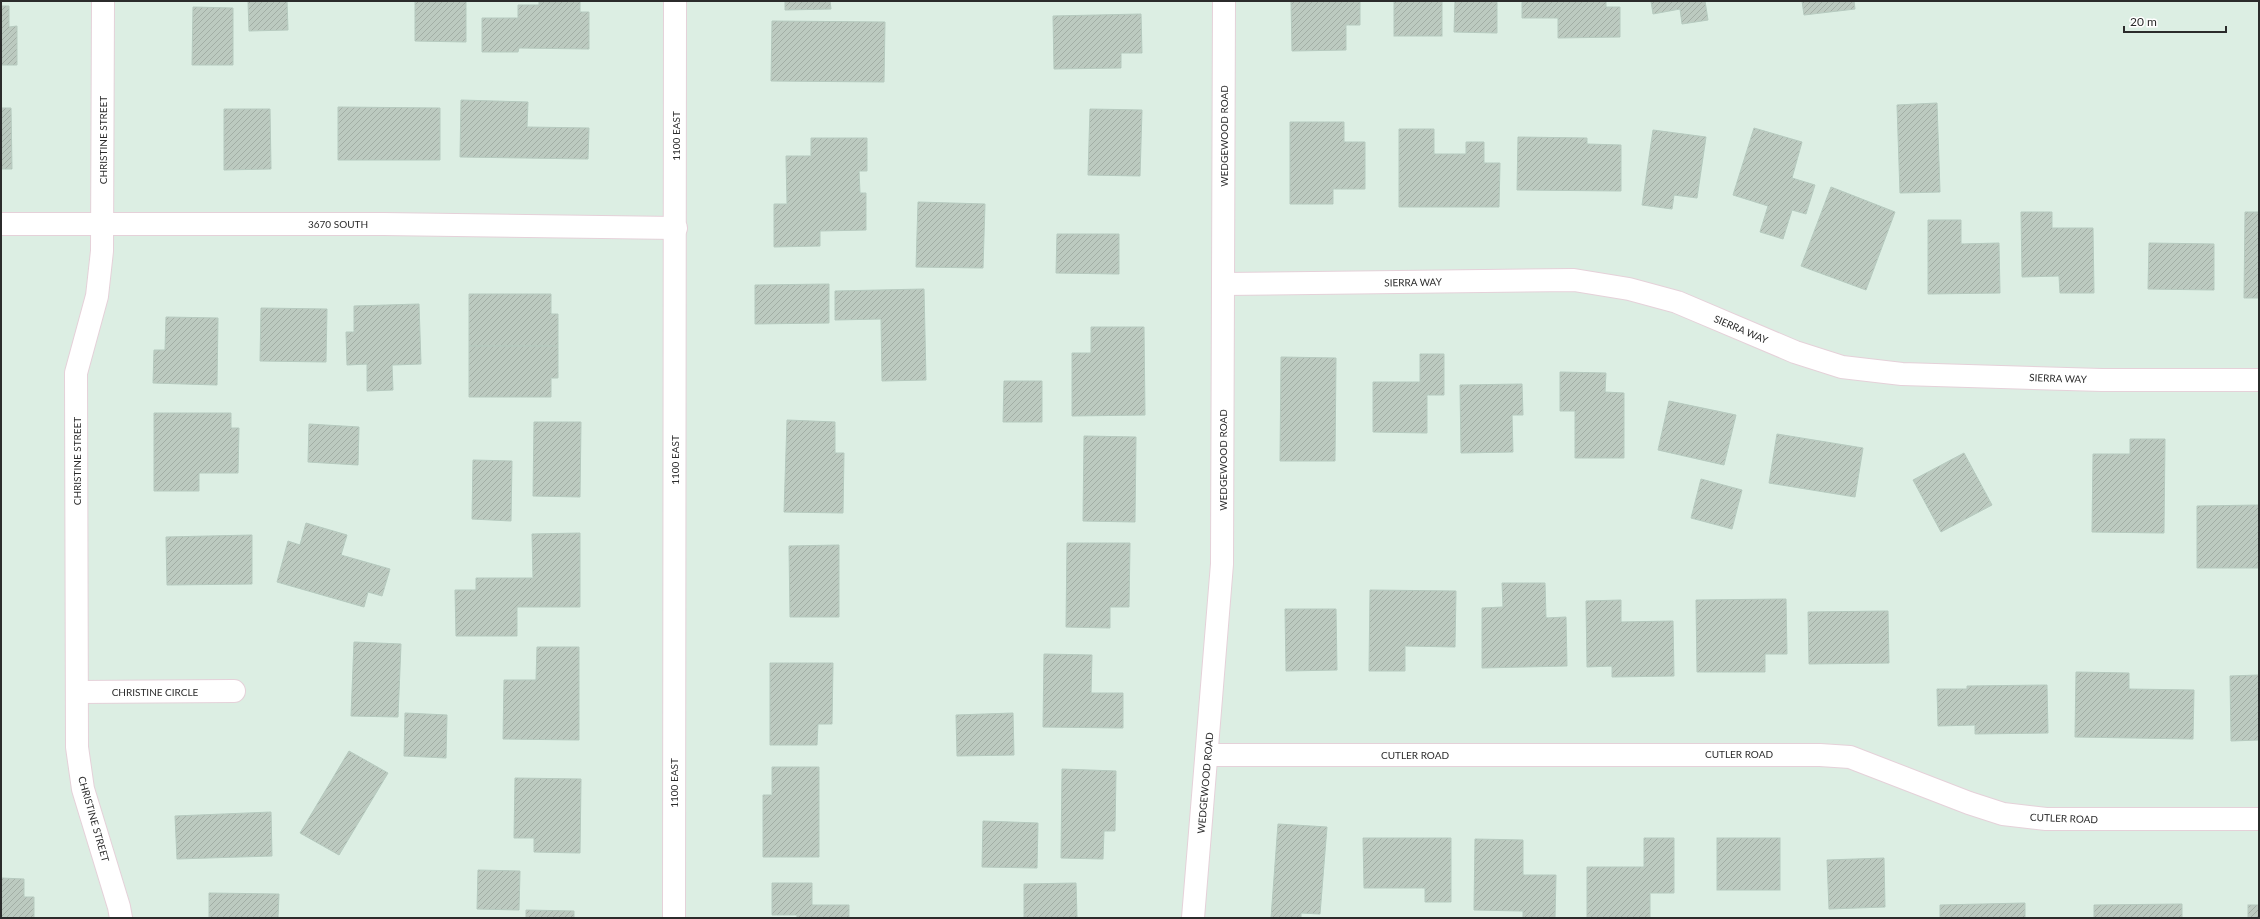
<svg xmlns="http://www.w3.org/2000/svg" width="2260" height="919" viewBox="0 0 2260 919" font-family="Lato,sans-serif">
<style>
.building{fill:url(#building-hatch);stroke:#b6cabf}
.lines{fill:none;stroke-linecap:round;stroke-linejoin:round}
.minor-casing{stroke:#e5d1d9;stroke-width:24}
.minor{stroke:#fff;stroke-width:22}
.labels{text-anchor:middle;stroke-width:3;stroke-linejoin:round;paint-order:stroke}
.street-label{font-size:10px;fill:#2b2b2b;stroke:#fff}
</style>
<defs>
<pattern id="building-hatch" width="6" height="6" patternUnits="userSpaceOnUse"><rect width="6" height="6" fill="#bccac0"/><path d="M-1 1l2-2M0 6l6-6M5 7l2-2" fill="none" stroke="#a2aea5"/></pattern>
</defs>
<rect width="100%" height="100%" fill="#dceee3"/>
<g class="building">
<path d="M248,1h39l1,29 -39,1z"/>
<path d="M415,1h51v41l-51,-1z"/>
<path d="M539,1h41v11h9v37l-70,-1 -1,4h-36v-34h36v-13h21z"/>
<path d="M785,1h45l1,8 -46,1z"/>
<path d="M1291,1h69v24h-14v25l-54,1z"/>
<rect x="1394" y="1" width="48" height="35"/>
<path d="M1455,1h42v32l-43,-1z"/>
<path d="M1522,1h84v6h14v30l-62,1v-20h-36z"/>
<path d="M1651,1h54l3,19 -26,4 -2,-15 -27,5z"/>
<path d="M1802,1h52l1,8 -51,6z"/>
<path d="M1,6h8v21l8,-1v39h-16z"/>
<path d="M193,7l40,1v57h-41z"/>
<path d="M1141,14l1,39h-21v15l-67,1 -1,-53z"/>
<path d="M772,21l113,1 -1,60 -113,-1z"/>
<path d="M461,100l67,2 -1,25 62,1 -1,31 -128,-2z"/>
<path d="M1937,103l3,89 -40,1 -3,-88z"/>
<path d="M338,107l102,1v52h-102z"/>
<path d="M1,108h10l1,61h-11z"/>
<path d="M224,109h46l1,60 -47,1z"/>
<path d="M1090,109l52,1 -2,66 -52,-1z"/>
<path d="M1290,122h54v20h21v47h-32v15h-43z"/>
<path d="M1754,128l48,14 -10,36 23,7 -9,29 -14,-4 -9,29 -23,-7 8,-26 -35,-11z"/>
<path d="M1399,129h35v25h32v-12h18v21h16l-1,44h-100z"/>
<path d="M1653,130l53,7 -9,61 -23,-3 -2,14 -30,-4z"/>
<path d="M1518,137l69,1v6l34,1v46l-104,-1z"/>
<path d="M811,138h56v33h-8l1,22h6v37l-46,1v15l-46,1v-43h13l-1,-48h25z"/>
<path d="M1831,187l64,25 -29,78 -65,-24z"/>
<path d="M918,202l67,2 -2,64 -67,-1z"/>
<path d="M2021,212h31v16h41l1,65h-34l-1,-17 -37,1z"/>
<path d="M2245,212h14v86h-15z"/>
<path d="M1928,220h33v24l38,-1 1,50 -72,1z"/>
<path d="M1057,234h62v40l-63,-1z"/>
<path d="M2149,243l65,1v46l-66,-1z"/>
<path d="M829,284v39l-74,1v-39z"/>
<path d="M924,289l2,91 -44,1 -1,-62 -46,1v-29z"/>
<path d="M469,294h82v20h7v32h-89z"/>
<path d="M419,304l2,60 -29,1 1,25 -26,1v-27l-20,1 -1,-33h8v-26z"/>
<path d="M261,308l66,1 -1,53 -66,-1z"/>
<path d="M166,317l52,1 -1,67 -64,-2 1,-33h11z"/>
<path d="M1091,327h53l1,88 -73,1v-63h19z"/>
<path d="M469,346h89v32h-7v19h-82z"/>
<path d="M1420,354h24v41h-17v38l-54,-1v-50h47z"/>
<path d="M1281,357l55,1 -1,103h-55z"/>
<path d="M1560,372l46,1 -1,19 19,1v65h-49v-47h-15z"/>
<path d="M1004,381h38v41h-39z"/>
<path d="M1522,384l1,31h-11l1,37 -52,1 -1,-68z"/>
<path d="M1669,401l67,14 -12,50 -66,-15z"/>
<path d="M154,413h77v15h8l-1,45h-39v18h-45z"/>
<path d="M787,420l48,2v31h9l-1,60 -59,-1z"/>
<path d="M534,422h47l-1,75 -47,-1z"/>
<path d="M309,424l50,3 -1,38 -50,-3z"/>
<path d="M1777,434l86,14 -8,49 -86,-14z"/>
<path d="M1084,436l52,1 -1,85 -52,-1z"/>
<path d="M2130,439h35l-1,94 -72,-1 1,-78h37z"/>
<path d="M1964,453l28,52 -51,27 -28,-52z"/>
<path d="M473,460l39,1 -1,60 -39,-2z"/>
<path d="M1701,479l41,11 -10,39 -41,-11z"/>
<path d="M2259,505v63h-62v-62z"/>
<path d="M306,523l41,12 -6,20 49,14 -8,27 -14,-4 -4,15 -87,-25 11,-41 12,4z"/>
<path d="M580,533v74h-63v29h-61l-1,-46h21v-12h57l-1,-44z"/>
<path d="M252,535v49l-85,1 -1,-48z"/>
<path d="M1067,543h63l-1,64h-19v21l-44,-1z"/>
<path d="M839,545v72h-49l-1,-71z"/>
<path d="M1502,583h43l1,35 20,-1 1,49 -85,2v-60l21,-1z"/>
<path d="M1370,590l86,1 -1,56 -50,-1v25h-36z"/>
<path d="M1786,599l1,55h-22v18h-68l-1,-72z"/>
<path d="M1621,600v22l52,-1 1,55 -62,1v-11l-25,1 -1,-66z"/>
<path d="M1285,609h51l1,61 -51,1z"/>
<path d="M1888,611l1,52 -80,1 -1,-52z"/>
<path d="M354,642l47,2 -3,73 -47,-1z"/>
<path d="M537,647h42v93l-76,-1 1,-59h32z"/>
<path d="M1044,654l48,1 -1,38h32v35l-80,-1z"/>
<path d="M770,663h63l-1,61h-14l-1,21h-47z"/>
<path d="M2076,672l53,1v16l65,1 -1,49 -118,-2z"/>
<path d="M2259,675v65l-28,1 -1,-65z"/>
<path d="M2047,685l1,48 -73,1v-9l-37,1 -1,-37h30v-3z"/>
<path d="M405,713l42,2 -1,43 -42,-2z"/>
<path d="M1013,713l1,42 -57,1 -1,-41z"/>
<path d="M349,751l39,22 -49,82 -39,-22z"/>
<path d="M772,767h47v90h-56v-62h9z"/>
<path d="M1062,769l54,2 -1,60h-11l-1,28 -42,-1z"/>
<path d="M515,778l66,1 -1,74 -46,-1v-14h-20z"/>
<path d="M271,812l1,44 -95,3 -2,-43z"/>
<path d="M983,821l55,2 -1,45 -55,-1z"/>
<path d="M1278,824l49,3 -7,87 -19,-1v5h-30z"/>
<path d="M1363,838h88v64h-26v-14h-61z"/>
<path d="M1644,838h30v55h-24v25h-63v-51h57z"/>
<rect x="1717" y="838" width="63" height="52"/>
<path d="M1475,839l48,1v35h33l-1,43h-32v-7l-49,-1z"/>
<path d="M1884,858l1,49 -56,2 -2,-49z"/>
<path d="M478,870l42,1 -1,39 -42,-1z"/>
<path d="M1,878l23,1v18h10v21h-33z"/>
<path d="M772,883h40v22h37v13h-52v-3h-25z"/>
<path d="M1076,883l1,35h-53v-34z"/>
<path d="M209,893l70,1 -1,24h-69z"/>
<path d="M2025,903v15h-85v-13z"/>
<path d="M2182,904v14h-88v-13z"/>
<rect x="2248" y="905" width="11" height="13"/>
<path d="M526,910l48,1v7h-48z"/>
</g>
<g class="lines">
<defs>
<g id="minor">
<path d="M103,1l-1,250 -5,45 -21,77 1,374 6,42 36,118 2,11"/>
<path d="M1,224h382l293,4"/>
<path d="M1224,284l350,-4 55,9 48,13 118,50 47,15 60,7 200,6h157"/>
<path d="M77,692l157,-1"/>
<path d="M1208,755h612l30,2 119,46 34,11 43,5h213"/>
<path d="M674,918l1,-917"/>
<path d="M1193,918l29,-354 2,-563"/>
</g>
</defs>
<use href="#minor" class="minor-casing"/>
<use href="#minor" class="minor"/>
</g>
<g class="labels">
<g class="street-label">
<text transform="translate(676 136) rotate(-90)" y="4">1100 EAST</text>
<text transform="translate(1224 136) rotate(-90)" y="4">WEDGEWOOD ROAD</text>
<text transform="translate(103 140) rotate(-90)" y="4">CHRISTINE STREET</text>
<text x="338" y="228">3670 SOUTH</text>
<text transform="translate(1413 282) rotate(-1)" y="4">SIERRA WAY</text>
<text transform="translate(1741 329) rotate(23)" y="4">SIERRA WAY</text>
<text transform="translate(2058 378) rotate(2)" y="4">SIERRA WAY</text>
<text transform="translate(675 460) rotate(-90)" y="4">1100 EAST</text>
<text transform="translate(1223 460) rotate(-90)" y="4">WEDGEWOOD ROAD</text>
<text transform="translate(77 461) rotate(-90)" y="4">CHRISTINE STREET</text>
<text x="155" y="696">CHRISTINE CIRCLE</text>
<text x="1739" y="758">CUTLER ROAD</text>
<text x="1415" y="759">CUTLER ROAD</text>
<text transform="translate(674 783) rotate(-90)" y="4">1100 EAST</text>
<text transform="translate(1205 783) rotate(-85)" y="4">WEDGEWOOD ROAD</text>
<text transform="translate(2064 818) rotate(2)" y="4">CUTLER ROAD</text>
<text transform="translate(94 819) rotate(74)" y="4">CHRISTINE STREET</text>
</g>
</g>
<rect width="2260" height="919" fill="none" stroke="#2b2b2b" stroke-width="4"/>
<path d="M2124 26v6h102v-6" fill="none" stroke="#2b2b2b" stroke-width="2"/>
<text x="2130" y="26" font-size="12" fill="#2b2b2b" stroke="#ffffff" stroke-width="3" paint-order="stroke">20 m</text>
</svg>
